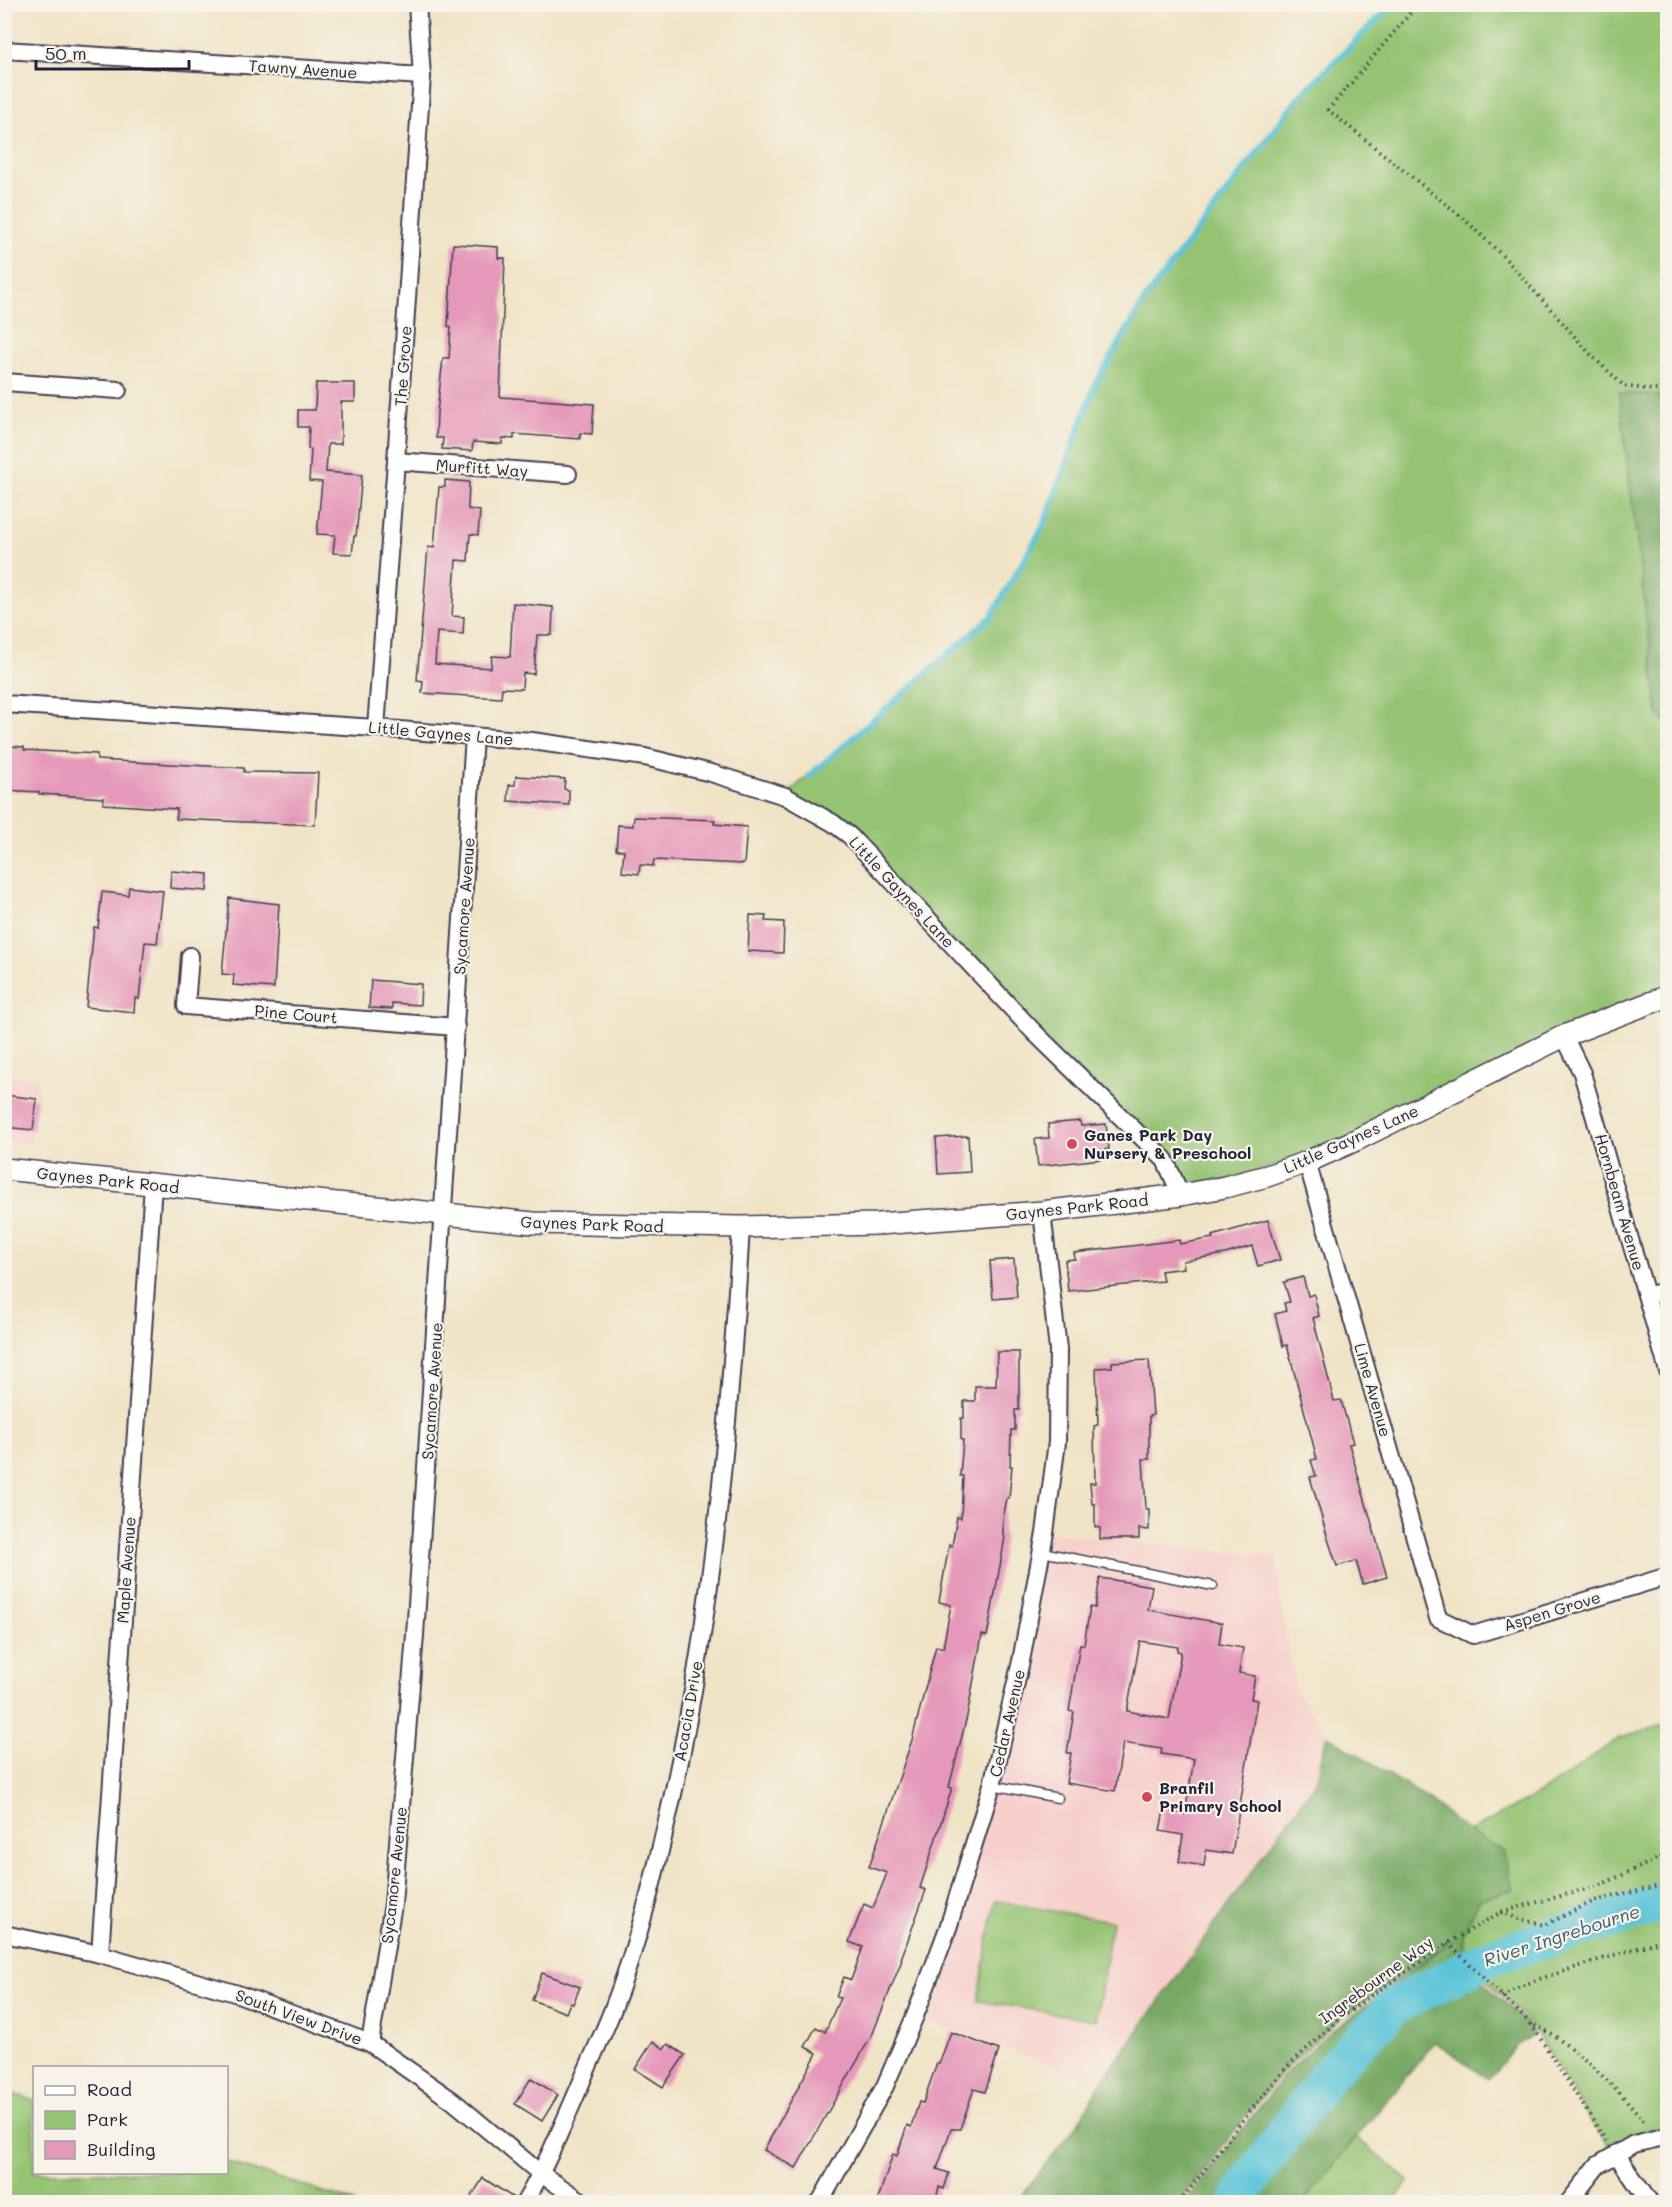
<svg xmlns="http://www.w3.org/2000/svg" width="1672" height="2207" viewBox="0 0 1672 2207" font-family="Mali,sans-serif">
<style>
.built{fill:#f7d0cb}
.green{fill:#94c372;stroke:#5b7256;stroke-width:1.5}
.forest{fill:#77a964;stroke:#4c6650;stroke-width:1.5}
.lines{fill:none;stroke-linecap:round;stroke-linejoin:round}
.stream{stroke:#5bc4d7;stroke-width:6}
.river{stroke:#5bc4d7;stroke-width:38}
.building{fill:#e598b9;fill-rule:evenodd}
.service-casing{stroke:#413f50;stroke-width:11}
.minor-casing{stroke:#413f50;stroke-width:20}
.tertiary-casing{stroke:#413f50;stroke-width:24}
.path{stroke:#413f50;stroke-width:4;stroke-dasharray:1.5 4.5;stroke-linecap:butt}
.service{stroke:#fff;stroke-width:8}
.minor{stroke:#fff;stroke-width:16}
.tertiary{stroke:#fff;stroke-width:21}
.poi-dot{fill:#d1495b;stroke:#f7f3e8;stroke-width:2}
.labels{text-anchor:middle;stroke-width:4.5;stroke-linejoin:round;paint-order:stroke}
.street-label{font-size:16px;fill:#22223b;stroke:#f7f3e8}
.poi-label{font-size:16px;font-weight:bold;fill:#22223b;stroke:#f7f3e8;text-anchor:start}
.water-label{font-size:18px;font-style:italic;fill:#365b72;stroke:#f7f3e8}
</style>
<rect width="100%" height="100%" fill="#f7f3e8"/>
<filter id="ink" filterUnits="userSpaceOnUse"><feTurbulence type="fractalNoise" baseFrequency=".0167" numOctaves="2"/><feDisplacementMap in="SourceGraphic" scale="12" xChannelSelector="R" yChannelSelector="G"/><feConvolveMatrix kernelMatrix="1 2 1 2 8 2 1 2 1" color-interpolation-filters="sRGB"/></filter>
<filter id="wash" filterUnits="userSpaceOnUse"><feTurbulence type="fractalNoise" baseFrequency=".008" numOctaves="4" result="noise"/><feDisplacementMap in="SourceGraphic" scale="24" xChannelSelector="R" yChannelSelector="G"/><feGaussianBlur stdDeviation="1.35" result="paint"/><feColorMatrix in="noise" values="0 0 0 0 0 0 0 0 0 0 0 0 0 0 0 0 0 1.4 0 .05"/><feComposite in="paint" operator="in"/></filter>
<g filter="url(#wash)">
<rect width="100%" height="100%" fill="#f1e3c6"/>
<g class="built">
<path d="M5,1075l34,3 -8,65 -26,-2z"/>
<path d="M1045,1533l231,24 8,65 12,69 31,44 -11,47 -216,302 -185,-68 77,-231z"/>
</g>
<g class="green">
<path d="M1393,5h274v391l-48,-3 39,320 9,11v272l-311,144 -175,55 -16,-35 -315,-324 -65,-40 206,-179 52,-90 53,-144 50,-85 154,-202z"/>
<path d="M1667,1723v413l-50,19 -20,-24 -67,-108 -64,-62 -3,-27 40,-83 -34,-19 76,-42 73,-51z"/>
<path d="M995,1901l117,20 -16,99 -118,-19z"/>
<path d="M4,2091l30,9v72h192l1,-10 128,40h-350z"/>
<path d="M1356,2137l53,44 -17,21h-89z"/>
</g>
<g class="forest">
<path d="M1619,393l48,3v328l-9,-11z"/>
<path d="M1327,1735l105,67 37,30 34,19 10,38 -34,11 -16,34 -1,29 66,62 5,10 -18,12 -26,32 -54,-37 -132,160h-118l102,-130 43,-40 125,-93 -117,81 -51,47 -45,54 -62,81h-164l64,-81 20,-37 216,-302z"/>
</g>
<g class="lines">
<path class="stream" d="M809,776l182,-159 52,-90 53,-144 50,-85 154,-202 93,-92"/>
<path class="river" d="M1238,2202l10,-18 82,-112 64,-66 98,-50 176,-55"/>
</g>
<g id="blocks">
<g class="building">
<path d="M453,244l45,3v11h7l-5,139 94,7 -2,30 -12,-1v6l-66,-5v5l-12,-1v6l-29,-2 -1,9 -30,-2 1,-11h-7l1,-25 6,-55h6l2,-31 -3,-1z"/>
<path d="M316,383h39v19h-14v42h-13l-2,28 36,3 -6,61h-2l-2,18 -19,-1 2,-18 -18,-1 5,-52 -13,-1 2,-32h-3l1,-22h-11v-17h17z"/>
<path d="M445,480l24,2 -1,27 12,2 -2,24 -8,-1 -2,27 -12,-1 -4,56 12,1 -1,17 -26,-2 -2,32 56,4 1,-12 18,1 3,-54 40,4 -1,28h-15l-3,39 -11,-1 -1,16 -20,-1 -1,10 -79,-5 1,-12 -6,-1 11,-133 6,1 5,-61h6z"/>
<path d="M8,746l16,1v3l73,4v6l147,8v4l74,1 -3,52 -139,-6 1,-10 -74,-5 1,-6 -65,-4v-2l-35,-2v-35h4z"/>
<path d="M516,776l49,3 -1,10 5,1v15l-61,-4 1,-16h6z"/>
<path d="M634,817l81,3 -1,4 33,3 -3,37 -90,-4 -1,6 -13,-1 -1,9 -17,-2 2,-22h-8l2,-25 15,1z"/>
<path d="M171,871l37,3 -1,17 -37,-3z"/>
<path d="M129,887l34,4 -6,52 -12,-1 -6,57 -4,-1 -1,14 -48,-5 8,-80 4,1 4,-36 26,3z"/>
<path d="M229,898l50,6 -5,84 -41,-3 1,-10 -12,-1z"/>
<path d="M750,915l16,1 -1,5 19,1 -1,31 -35,-2z"/>
<path d="M371,980l50,4 -1,21 -28,-2v6l-23,-1z"/>
<path d="M4,1095l33,4 -4,31 -29,-3z"/>
<path d="M1080,1121l1,5 25,-2 3,25 -7,1v9l-64,7 -3,-27 14,-1 -1,-14z"/>
<path d="M968,1136l2,36 -32,2 -2,-36z"/>
<path d="M1268,1220l12,40 -22,6 -6,-20 -27,8 -42,7 1,7 -23,3 2,10 -95,10 -3,-31 10,-1 -1,-6 105,-13 1,4 33,-6 -1,-2z"/>
<path d="M1014,1259l3,38 -24,2 -3,-38z"/>
<path d="M1303,1277l5,19 6,-2 5,22 -6,2 21,83 7,-1 12,43 -4,1 38,133 -24,7 -7,-23 -19,5 -9,-27 -18,-62 6,-1 -5,-16 6,-1 -30,-114 -4,1 -8,-32 11,-3 -2,-8 6,-1 -6,-20z"/>
<path d="M997,1352h22v58h-4v20h-4l-1,36h2l-3,32h-2l-4,21v16l2,1 -3,19 -15,81 -5,-1 -15,81 -18,71 3,1 -32,100 6,2 -25,69 1,1 -29,73 -77,135 -32,-18 53,-97 -12,-6 11,-20 9,5 15,-34 -4,-1 8,-20 7,3 12,-33 -14,-5 15,-38 9,4 14,-35 -18,-6 43,-127 24,-94 7,2 8,-43 -12,-3 10,-57 3,1 5,-29 4,1 2,-42h-3l3,-36h-2v-22h3v-17h11v-15h21z"/>
<path d="M1149,1360l4,55 -4,1v43h-6l3,50h3v21l-10,-1v10h-39v-11l-5,-1v-23h-3l-2,-21h5l-1,-57 4,-1 -2,-57 16,-1v-5z"/>
<path d="M1100,1578l52,8 -4,24 74,13 -3,21 24,4 -4,25 16,3 -4,23 6,1 -25,154 -26,-4 -2,16 -25,-4 4,-27 -23,-4 4,-21 21,4 9,-55 -33,-5 1,-5 -39,-6 -8,48 -49,-8 5,-30h-4l7,-41 -5,-1 11,-67 4,1 6,-38 5,1zM1140,1641l38,6 -1,4 4,1 -12,67 -42,-8z"/>
<path d="M542,1973l38,14 -7,17 -3,-1 -4,10 -34,-13z"/>
<path d="M951,2032l48,18 -14,42 -11,-3 -14,40h-9l-14,40 12,4 -5,16 -5,-2 -3,11 -8,-3 -2,7h-49l16,-48 4,2 10,-31 4,2 8,-25 4,1 14,-40 2,1z"/>
<path d="M653,2041l11,8 4,-5 17,11 -22,32 -28,-18z"/>
<path d="M531,2078l27,17 -16,26 -27,-17z"/>
<path d="M483,2178l32,21v3h-47z"/>
</g>
</g>
</g>
<g filter="url(#ink)">
<use href="#blocks" fill-opacity="0" stroke="#413f50" stroke-width="1.5"/>
<g class="lines">
<defs>
<g id="service">
<path d="M1042,1552l171,34"/>
<path d="M992,1785l66,13"/>
</g>
<g id="minor">
<path d="M4,50l418,26"/>
<path d="M4,382l114,8"/>
<path d="M396,461l172,13"/>
<path d="M4,704l372,24 156,13 113,16 66,16 74,23 48,27 17,13 183,195 132,129 16,35"/>
<path d="M376,728l20,-267 26,-385 -5,-72"/>
<path d="M190,956l-4,50 270,21"/>
<path d="M1564,1036l18,37 86,298"/>
<path d="M1307,1162l131,456 35,17 195,-59"/>
<path d="M1647,1296l21,-6"/>
<path d="M4,1934l96,20 138,40 132,49 83,58 88,73 42,28"/>
<path d="M100,1954l53,-769"/>
<path d="M370,2043l23,-139 22,-269 59,-899"/>
<path d="M1617,2155l32,47"/>
<path d="M525,2202c21,-36 37,-75 54,-114 10,-25 22,-49 32,-74 29,-74 47,-152 64,-229 39,-184 55,-370 66,-558"/>
<path d="M820,2202l65,-116 30,-70 33,-88 44,-143 29,-124 24,-128 12,-91 1,-93 -16,-137"/>
<path d="M1569,2202l29,-37 36,-21 34,-8"/>
</g>
<path id="tertiary" d="M4,1169l529,54 208,4 137,-3 164,-12 139,-17 44,-8 42,-11 40,-14 49,-22 208,-104 104,-40"/>
</defs>
<use href="#service" class="service-casing"/>
<use href="#minor" class="minor-casing"/>
<use href="#tertiary" class="tertiary-casing"/>
<g class="path">
<path d="M1418,4l-90,106 134,107 42,40 89,100 31,29 29,4 15,-1"/>
<path d="M1501,1912l18,7 26,6 49,-24 74,-17"/>
<path d="M1448,1943l82,80 24,12 36,29 28,27 28,32"/>
<path d="M1502,1997l15,-9 19,-8 132,-42"/>
<path d="M1531,2024l75,117"/>
<path d="M1180,2202l62,-81 45,-54 51,-47 34,-25 76,-52 53,-31 97,-26 70,-32"/>
</g>
<use href="#service" class="service"/>
<use href="#minor" class="minor"/>
<use href="#tertiary" class="tertiary"/>
</g>
</g>
<g class="poi-dot">
<circle cx="1072" cy="1144" r="6"/>
<circle cx="1147" cy="1797" r="6"/>
</g>
<g class="labels">
<g class="street-label">
<text transform="translate(303 69) rotate(4)" y="6">Tawny Avenue</text>
<text transform="translate(403 366) rotate(-86)" y="6">The Grove</text>
<text transform="translate(482 468) rotate(4)" y="6">Murfitt Way</text>
<text transform="translate(441 733) rotate(5)" y="6">Little Gaynes Lane</text>
<text transform="translate(902 892) rotate(47)" y="6">Little Gaynes Lane</text>
<text transform="translate(464 906) rotate(-86)" y="6">Sycamore Avenue</text>
<text transform="translate(296 1014) rotate(5)" y="6">Pine Court</text>
<text transform="translate(1351 1139) rotate(-24)" y="6">Little Gaynes Lane</text>
<text transform="translate(108 1180) rotate(6)" y="6">Gaynes Park Road</text>
<text transform="translate(1620 1202) rotate(74)" y="6">Hornbeam Avenue</text>
<text transform="translate(1077 1207) rotate(-6)" y="6">Gaynes Park Road</text>
<text transform="translate(592 1224) rotate(2)" y="6">Gaynes Park Road</text>
<text transform="translate(1373 1390) rotate(74)" y="6">Lime Avenue</text>
<text transform="translate(432 1391) rotate(-86)" y="6">Sycamore Avenue</text>
<text transform="translate(126 1570) rotate(-86)" y="6">Maple Avenue</text>
<text transform="translate(1552 1611) rotate(-17)" y="6">Aspen Grove</text>
<text transform="translate(688 1711) rotate(-80)" y="6">Acacia Drive</text>
<text transform="translate(1007 1723) rotate(-77)" y="6">Cedar Avenue</text>
<text transform="translate(394 1875) rotate(-84)" y="6">Sycamore Avenue</text>
<text transform="translate(1376 1980) rotate(-36)" y="6">Ingrebourne Way</text>
<text transform="translate(299 2017) rotate(20)" y="6">South View Drive</text>
</g>
<g class="poi-label">
<text x="1084" y="1141">Ganes Park Day<tspan x="1084" dy="18">Nursery &amp; Preschool</tspan></text>
<text x="1159" y="1794">Branfil<tspan x="1159" dy="18">Primary School</tspan></text>
</g>
<g class="water-label">
<text transform="translate(1562 1936) rotate(-18)" y="6">River Ingrebourne</text>
</g>
</g>
<rect width="1672" height="2207" fill="none" stroke="#f7f3e8" stroke-width="24"/>
<rect x="33" y="2066" width="195" height="108" fill="#f7f3e8" stroke="#a29fa3" stroke-width="1.5"/>
<rect x="45" y="2086" width="30" height="9" fill="#ffffff" stroke="#a29fa3" stroke-width="1.5"/>
<text x="87" y="2096" font-size="18" fill="#22223b">Road</text>
<rect x="45" y="2111" width="30" height="18" fill="#94c372" stroke="#a29fa3" stroke-width="1.5"/>
<text x="87" y="2126" font-size="18" fill="#22223b">Park</text>
<rect x="45" y="2141" width="30" height="18" fill="#e598b9" stroke="#a29fa3" stroke-width="1.5"/>
<text x="87" y="2156" font-size="18" fill="#22223b">Building</text>
<path d="M36 60v9h153v-9" fill="none" stroke="#22223b" stroke-width="3"/>
<text x="45" y="60" font-size="18" fill="#22223b" stroke="#f7f3e8" stroke-width="4.5" paint-order="stroke">50 m</text>
</svg>
